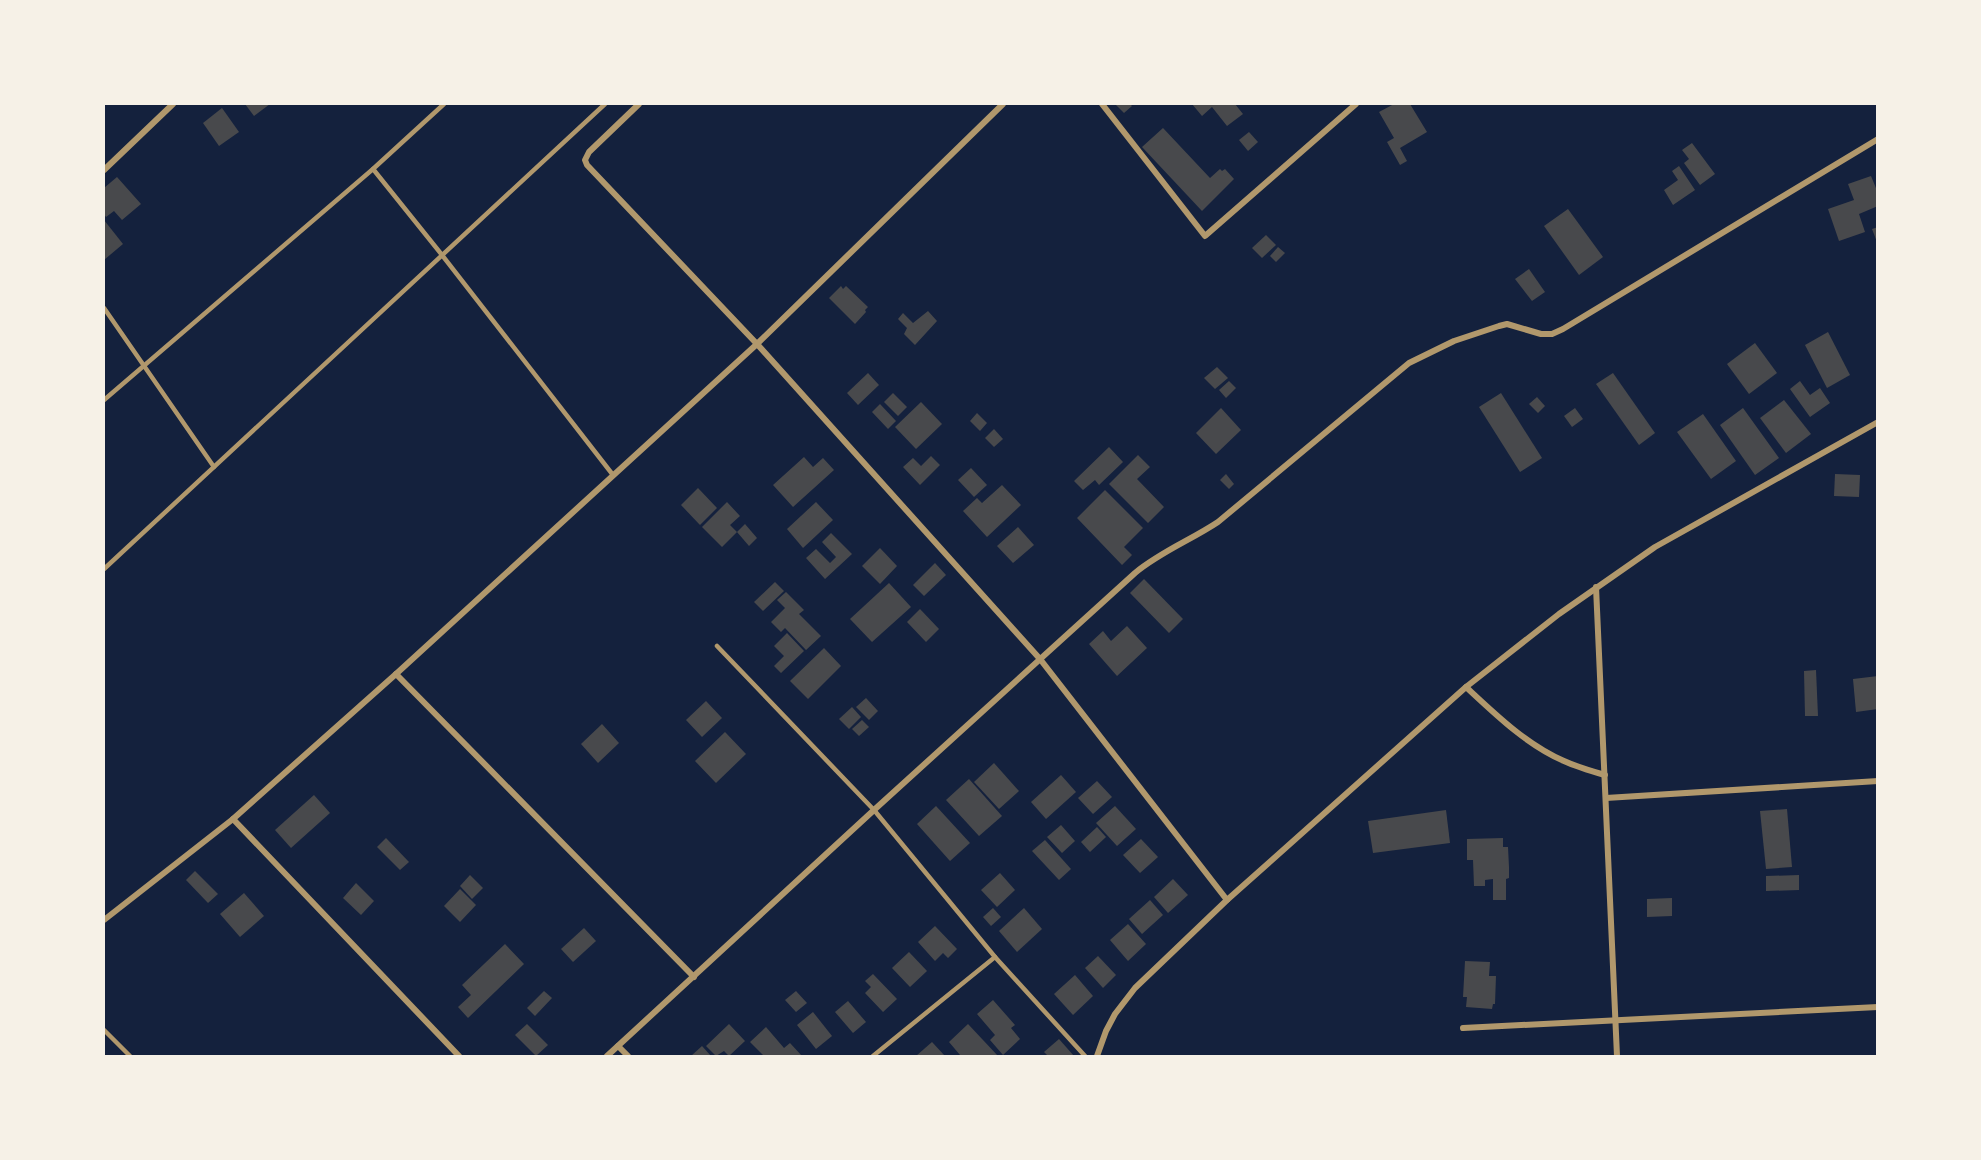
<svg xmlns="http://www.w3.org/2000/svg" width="1981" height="1160" viewBox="0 0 1981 1160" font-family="'Open Sans',sans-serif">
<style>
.building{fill:#48494c}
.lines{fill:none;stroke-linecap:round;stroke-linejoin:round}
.service{stroke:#b1986c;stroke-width:4.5}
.minor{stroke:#b1986c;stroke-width:6}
</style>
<rect width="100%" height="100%" fill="#14213d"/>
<g class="building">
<path d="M245,104h25l-16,12z"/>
<path d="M1118,104h12l2,2 -8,7 -8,-8z"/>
<path d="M1192,104h43l8,10 -16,12 -15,-19 -10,9z"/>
<path d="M1394,104h16l17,28 -27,16 7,13 -7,4 -13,-23 7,-4 -15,-26z"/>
<path d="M222,108l17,24 -20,14 -16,-23z"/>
<path d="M1163,128l47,50 10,-9 2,2 3,-2 9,10 -32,32 -60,-64z"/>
<path d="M1249,132l9,10 -10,9 -9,-11z"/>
<path d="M1692,143l23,31 -15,11 -16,-22 5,-4 -7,-9z"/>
<path d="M1679,166l16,24 -22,15 -9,-15 14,-10 -6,-9z"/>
<path d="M1871,176l7,17v13l-19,8 6,18 -26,9 -11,-32 26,-9 -6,-16z"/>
<path d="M117,177l24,27 -19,16 -8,-9 -8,6 -2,-3v-26z"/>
<path d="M1568,209l35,48 -24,18 -35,-49z"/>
<path d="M104,220l19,24 -19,16z"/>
<path d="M1878,227v15h-1l-5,-13z"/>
<path d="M1266,235l10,10 -14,13 -10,-10z"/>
<path d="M1278,247l7,6 -9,9 -6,-6z"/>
<path d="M1529,269l16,23 -13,9 -17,-22z"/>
<path d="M841,286l2,3 3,-3 22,21 -3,3 1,2 -11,12 -26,-26z"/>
<path d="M928,311l9,10 -22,24 -11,-11 3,-6 -9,-9 5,-6 10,10z"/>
<path d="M1828,332l22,43 -23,13 -22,-43z"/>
<path d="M1755,343l22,30 -28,21 -22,-30z"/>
<path d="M1217,367l11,11 -13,11 -11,-11z"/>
<path d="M868,373l11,12 -21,20 -11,-12z"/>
<path d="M1613,373l42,60 -16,12 -43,-61z"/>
<path d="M1229,381l7,7 -10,10 -7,-8z"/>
<path d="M1800,381l10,14 10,-7 10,15 -20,14 -20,-28z"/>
<path d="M893,393l14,14 -9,9 -14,-14z"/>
<path d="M1501,393l41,65 -22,14 -41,-65z"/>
<path d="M1537,397l8,9 -7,7 -9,-9z"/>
<path d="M1784,400l27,34 -25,19 -26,-35z"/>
<path d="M921,402l21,22 -26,25 -21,-22z"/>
<path d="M880,404l16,17 -8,8 -16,-17z"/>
<path d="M1221,408l20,22 -25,24 -20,-21z"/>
<path d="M1575,408l8,11 -11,8 -8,-11z"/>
<path d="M1743,408l36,50 -24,17 -35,-50z"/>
<path d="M977,413l10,10 -7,8 -10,-10z"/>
<path d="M1703,414l33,47 -25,18 -34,-47z"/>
<path d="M994,429l9,10 -9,8 -9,-9z"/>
<path d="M1109,447l14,15 -24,23 -4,-5 -12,10 -9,-9z"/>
<path d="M1138,455l12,12 -13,12 27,28 -16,16 -39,-39z"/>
<path d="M931,456l9,9 -20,20 -17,-18 10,-9 8,8z"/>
<path d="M804,457l9,10 10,-9 11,12 -41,37 -20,-22z"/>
<path d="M971,468l16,17 -13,12 -16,-17z"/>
<path d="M1226,474l8,10 -5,5 -9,-9z"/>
<path d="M1835,474l25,1 -1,22 -25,-1z"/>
<path d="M1002,485l19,20 -34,32 -24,-26 14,-13 5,5z"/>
<path d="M698,488l19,20 -17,17 -19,-20z"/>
<path d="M1105,490l38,38 -19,19 8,8 -10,10 -45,-47z"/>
<path d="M727,502l13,14 -10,9 7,7 -15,15 -20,-20z"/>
<path d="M816,502l17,18 -30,28 -16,-19z"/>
<path d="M745,524l12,14 -8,8 -12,-14z"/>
<path d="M1018,527l16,18 -21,18 -16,-17z"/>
<path d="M831,533l21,21 -27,25 -19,-21 10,-9 14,14 6,-6 -14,-15z"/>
<path d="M880,548l17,18 -17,18 -18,-18z"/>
<path d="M935,563l11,12 -22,21 -11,-11z"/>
<path d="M1144,579l39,40 -14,14 -39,-40z"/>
<path d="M775,582l9,9 -21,20 -9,-9z"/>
<path d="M889,583l22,24 -39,35 -22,-23z"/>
<path d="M786,592l18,18 -5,4 22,22 -15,14 -21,-22 -4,4 -10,-10 14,-14 -8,-8z"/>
<path d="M920,609l19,20 -13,13 -19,-20z"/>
<path d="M1127,626l20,22 -30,28 -28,-32 14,-13 8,10z"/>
<path d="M787,633l17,18 -23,22 -7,-7 10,-10 -10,-10z"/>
<path d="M824,648l17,18 -33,33 -18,-18z"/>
<path d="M1816,670l2,46h-13l-1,-45z"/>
<path d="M1878,676v33l-22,3 -3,-33z"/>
<path d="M866,698l12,13 -9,9 -13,-13z"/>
<path d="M706,701l16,17 -20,19 -16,-17z"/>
<path d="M852,707l9,10 -12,12 -10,-10z"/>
<path d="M862,720l7,7 -10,9 -7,-7z"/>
<path d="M602,724l17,19 -21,20 -17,-19z"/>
<path d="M725,732l21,22 -30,29 -21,-22z"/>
<path d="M994,763l25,28 -20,18 -25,-27z"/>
<path d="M1061,775l15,17 -30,27 -15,-17z"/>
<path d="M969,779l33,37 -23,20 -33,-36z"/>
<path d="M1097,781l15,16 -19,17 -15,-16z"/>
<path d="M314,795l16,18 -39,35 -16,-18z"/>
<path d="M936,806l34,37 -20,18 -33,-37z"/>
<path d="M1115,806l21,23 -19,17 -21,-23z"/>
<path d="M1787,809l5,58 -26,2 -6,-58z"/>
<path d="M1446,810l4,33 -77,10 -5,-32z"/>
<path d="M1061,825l14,16 -13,12 -15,-16z"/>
<path d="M1097,827l9,10 -16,15 -9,-10z"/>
<path d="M386,838l23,24 -9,8 -23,-23z"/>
<path d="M1503,838v9h5l1,20v11l-3,1v21h-13v-21l-8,1v6h-11l-1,-26h-6v-21z"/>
<path d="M1141,839l17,18 -18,16 -17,-18z"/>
<path d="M1045,840l26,29 -12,11 -27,-29z"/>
<path d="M195,871l23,23 -10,9 -22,-23z"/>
<path d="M1000,873l15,17 -18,17 -16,-17z"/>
<path d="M470,875l13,13 -11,11 -12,-13z"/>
<path d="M1799,875v15l-33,1v-15z"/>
<path d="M1173,879l15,16 -20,18 -14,-16z"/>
<path d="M356,883l18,18 -13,14 -18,-17z"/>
<path d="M460,889l16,16 -16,17 -16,-16z"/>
<path d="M244,893l20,23 -24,21 -20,-23z"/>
<path d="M1672,898v18l-25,1v-18z"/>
<path d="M1150,900l13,15 -21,19 -13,-15z"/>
<path d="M993,908l8,9 -10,9 -8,-9z"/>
<path d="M1024,908l18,21 -25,23 -18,-21z"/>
<path d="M1128,924l18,20 -18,17 -18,-21z"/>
<path d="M935,926l22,23 -9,9 -5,-5 -8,8 -17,-19z"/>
<path d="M584,928l12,13 -23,21 -12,-13z"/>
<path d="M505,944l19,20 -56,54 -10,-11 13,-12 -9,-10z"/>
<path d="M909,952l18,19 -17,16 -18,-19z"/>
<path d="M1098,956l18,19 -13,13 -18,-20z"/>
<path d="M1465,961l25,1 -1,14h7l-1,28h-2l-1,5 -26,-2 1,-10h-4z"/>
<path d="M873,974l24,25 -14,13 -18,-19 6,-6 -6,-6z"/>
<path d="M1075,975l18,21 -20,19 -19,-21z"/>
<path d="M544,991l8,7 -17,18 -8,-8z"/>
<path d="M796,991l11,12 -11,9 -11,-12z"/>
<path d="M993,1000l22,25 -4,3 9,11 -17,16 -13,-15 5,-5 -18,-21z"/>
<path d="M848,1001l18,21 -13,11 -18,-21z"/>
<path d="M813,1012l19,24 -16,13 -19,-24z"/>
<path d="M527,1024l21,21 -12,11 -21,-21z"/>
<path d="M729,1024l16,17 -16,15 -5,-5 -8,5 -10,-10z"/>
<path d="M968,1024l30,32h-39l1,-1 -11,-13z"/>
<path d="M766,1027l18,21 6,-5 12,13h-38l-14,-14z"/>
<path d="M1059,1039l15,17h-26l-4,-4z"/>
<path d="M932,1042l13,14h-29z"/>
<path d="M702,1046l9,10h-20z"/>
</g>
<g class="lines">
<g class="service">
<path d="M373,169l69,86 171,220"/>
<path d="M104,308l110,159"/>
<path d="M104,400l269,-231 71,-65"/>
<path d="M104,569l501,-465"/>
<path d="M717,646l157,164 121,147 90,99"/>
<path d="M104,1030l26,26"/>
<path d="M873,1056l122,-99"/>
</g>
<g class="minor">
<path d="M639,104l-50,48 -4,8 2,5 170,179 283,315 187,241"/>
<path d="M1102,104l103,132 151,-132"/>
<path d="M104,170l69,-66"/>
<path d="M1596,587l21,469"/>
<path d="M396,674l298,303"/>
<path d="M1466,687c30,28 61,58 98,74 13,6 27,10 41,14"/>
<path d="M1606,798l272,-17"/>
<path d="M233,819l226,237"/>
<path d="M104,920l129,-101 163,-145 361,-330 246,-240"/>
<path d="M1463,1028l415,-21"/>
<path d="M618,1046l10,10"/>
<path d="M607,1056l267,-246 261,-237c25,-21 56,-33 83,-51l191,-159 45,-22 45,-15 8,-2 34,10h11l11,-5 315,-190"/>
<path d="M1097,1056l9,-25 9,-17 20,-26 92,-88 239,-213 93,-73 96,-67 223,-125"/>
</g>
</g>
<rect width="1981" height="1160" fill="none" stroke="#f6f1e7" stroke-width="210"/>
</svg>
